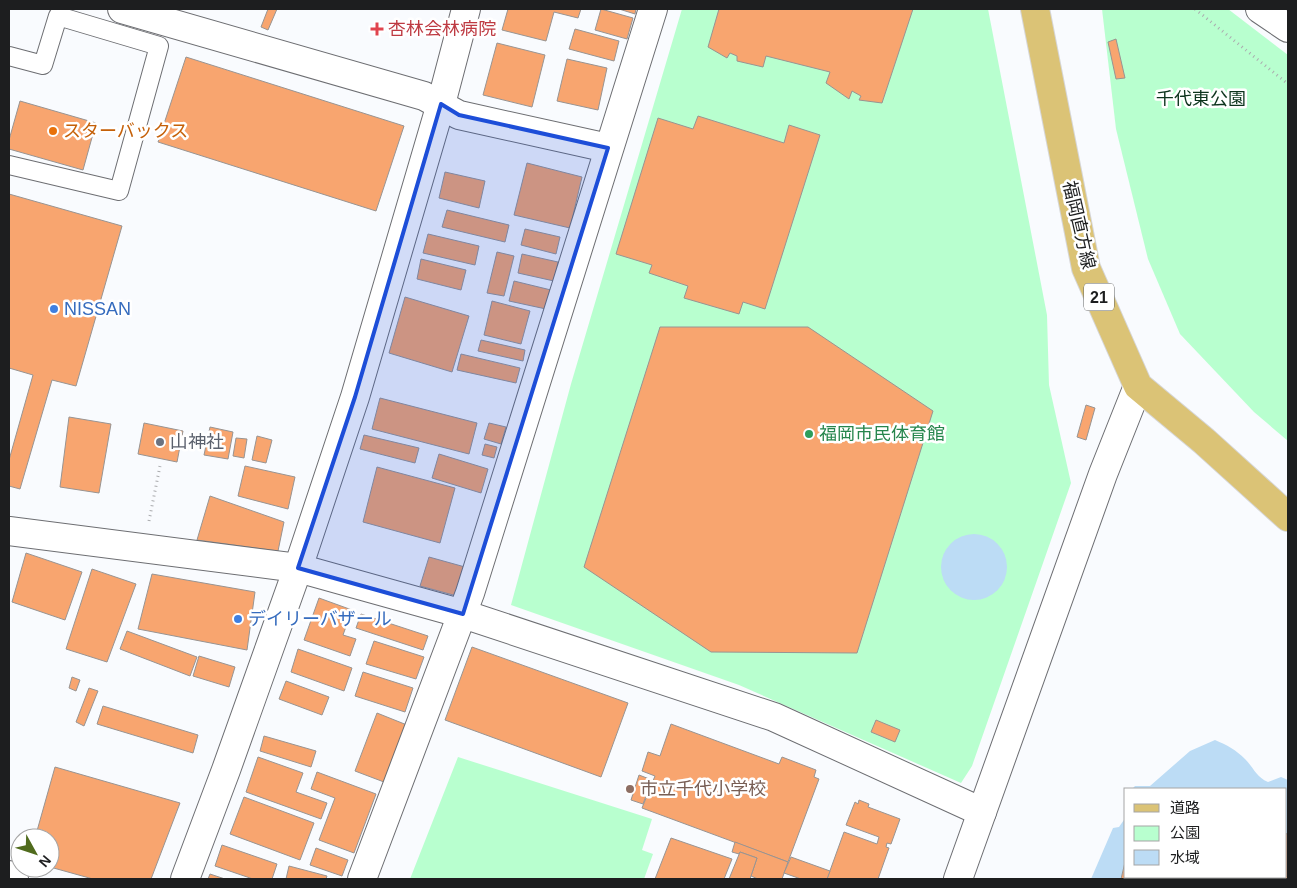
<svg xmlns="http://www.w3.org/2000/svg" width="1297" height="888" viewBox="0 0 1297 888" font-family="Arial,'Noto Sans JP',sans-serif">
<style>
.green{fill:#b8ffcf}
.water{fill:#bcdcf5}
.building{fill:#f8a56f;stroke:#989492}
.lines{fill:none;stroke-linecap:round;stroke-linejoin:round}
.service-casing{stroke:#6d6e72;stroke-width:20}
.minor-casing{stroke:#6d6e72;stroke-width:30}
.tertiary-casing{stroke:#6d6e72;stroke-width:30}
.primary-casing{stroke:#d6d6d7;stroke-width:30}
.path{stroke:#abacaf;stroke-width:3;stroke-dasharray:1 4;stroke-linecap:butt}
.service{stroke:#fff;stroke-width:18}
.minor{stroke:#fff;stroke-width:28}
.tertiary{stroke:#fff;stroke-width:28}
.primary{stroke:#dbc376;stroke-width:28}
.marked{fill:#1d4ed8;fill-opacity:0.2;stroke:#1d4ed8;stroke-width:4;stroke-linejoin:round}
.health-dot{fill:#e0444e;stroke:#fff;stroke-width:2}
.food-dot{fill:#e8710a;stroke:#fff;stroke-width:2}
.shop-dot{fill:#3f7fe0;stroke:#fff;stroke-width:2}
.leisure-dot{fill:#2e9e5b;stroke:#fff;stroke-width:2}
.worship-dot{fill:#6b7280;stroke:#fff;stroke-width:2}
.education-dot{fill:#8d6e63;stroke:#fff;stroke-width:2}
.labels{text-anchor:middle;stroke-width:5;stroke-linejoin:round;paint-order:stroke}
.shield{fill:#fff;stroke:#616262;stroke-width:1}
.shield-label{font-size:16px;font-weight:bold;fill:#1d1e1f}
.health-label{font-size:18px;fill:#be3a42;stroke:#fff;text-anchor:start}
.park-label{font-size:18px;fill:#0d341d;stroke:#fff}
.food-label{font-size:18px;fill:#c56008;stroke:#fff;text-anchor:start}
.street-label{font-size:18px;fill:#1d1e1f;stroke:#fff}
.shop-label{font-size:18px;fill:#366cbe;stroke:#fff;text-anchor:start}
.leisure-label{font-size:18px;fill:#27864d;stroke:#fff;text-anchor:start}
.worship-label{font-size:18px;fill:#5b616d;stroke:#fff;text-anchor:start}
.education-label{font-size:18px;fill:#785e54;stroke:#fff;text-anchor:start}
</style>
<rect width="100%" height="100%" fill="#f9fbfe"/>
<g class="green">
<path d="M682,9h306l59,306 2,70 22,98 -99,283 -11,17 -222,-98 -228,-80 60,-221z"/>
<path d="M1102,9h126l60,46v386l-34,-29 -74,-78 -32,-75 -32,-130z"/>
<path d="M458,757l194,62 -10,31 11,4 -9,25h-234z"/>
</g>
<g class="water">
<circle cx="974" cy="567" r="33"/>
<path d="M1215,740c12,5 21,10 30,19 9,9 11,18 23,23l13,-5 7,3v56l-2,-3v-44h-154l3,-3h15l40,-35z"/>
<path d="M1126,817v41l-5,21h-30l22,-51 6,-1z"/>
</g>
<g class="building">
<path d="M268,9h9l-9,21 -7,-3z"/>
<path d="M508,9h73l-3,9 -24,-6 -8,29 -44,-11z"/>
<path d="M601,9l32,9 -6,21 -32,-9z"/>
<path d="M619,9h17l-1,5z"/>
<path d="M719,9h194l-31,94 -23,-3 2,-4 -9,-5 -3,8 -23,-16 4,-11 -64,-16 -3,11 -26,-6v-5l-7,-3 -3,5 -19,-11z"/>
<path d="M575,29l44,12 -5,20 -45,-12z"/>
<path d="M1116,39l9,39 -9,1 -8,-37z"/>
<path d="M497,43l48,12 -13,52 -49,-12z"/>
<path d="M186,57l218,69 -28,85 -218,-69z"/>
<path d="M567,59l40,9 -9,42 -41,-9z"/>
<path d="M20,101l76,22 -13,47 -74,-21v-9z"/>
<path d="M698,116l86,27 5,-18 31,10 -55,174 -22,-7 -4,12 -55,-16 4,-12 -39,-13 3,-8 -36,-11 42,-136 35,11z"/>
<path d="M527,163l55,14 -12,51 -56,-13z"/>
<path d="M445,172l40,9 -6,27 -40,-10z"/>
<path d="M9,194l113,32 -46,160 -24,-6 -32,109 -11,-3v-26l24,-85 -24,-7z"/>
<path d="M447,210l62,15 -4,17 -63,-15z"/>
<path d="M525,229l35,8 -4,17 -35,-9z"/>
<path d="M428,234l51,12 -4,19 -52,-12z"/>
<path d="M497,252l17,4 -10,40 -17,-3z"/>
<path d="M522,254l36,8 -4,19 -36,-8z"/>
<path d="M421,259l45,11 -5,20 -44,-11z"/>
<path d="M514,281l37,9 -5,19 -37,-8z"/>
<path d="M405,297l64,19 -17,56 -63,-19z"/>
<path d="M492,301l38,10 -9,33 -37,-9z"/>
<path d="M660,327h148l125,84 -76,242 -146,-1 -127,-85z"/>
<path d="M481,340l44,10 -2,11 -45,-10z"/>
<path d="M461,354l59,14 -4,15 -59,-13z"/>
<path d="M380,398l97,25 -8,31 -97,-25z"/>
<path d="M1086,405l9,3 -9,32 -9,-3z"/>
<path d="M69,417l42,7 -12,69 -39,-6z"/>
<path d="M144,423l39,8 -6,31 -39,-8z"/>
<path d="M489,423l17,4 -5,17 -17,-5z"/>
<path d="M210,427l23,5 -5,27 -24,-4z"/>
<path d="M364,435l55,13 -4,15 -55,-14z"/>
<path d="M257,436l15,4 -6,23 -14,-3z"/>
<path d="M236,438l11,1 -3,19 -11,-2z"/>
<path d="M485,444l12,3 -3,11 -12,-3z"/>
<path d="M439,454l49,15 -7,24 -49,-15z"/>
<path d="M245,466l50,11 -7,32 -50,-13z"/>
<path d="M377,467l78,21 -15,55 -77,-21z"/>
<path d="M210,496l74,26 -6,29 -81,-11z"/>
<path d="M26,553l56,19 -17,48 -53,-18z"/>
<path d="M429,557l36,10 -8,29 -37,-10z"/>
<path d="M92,569l44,15 -29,78 -41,-13z"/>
<path d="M152,574l103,18 -8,58 -109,-21z"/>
<path d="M319,598l33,12 -9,25 13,4 -6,17 -46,-16z"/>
<path d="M361,614l67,22 -5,14 -67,-22z"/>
<path d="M127,631l70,26 -7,19 -70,-27z"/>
<path d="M374,641l50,16 -8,22 -50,-15z"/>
<path d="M472,647l156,56 -27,74 -156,-57z"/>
<path d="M298,649l54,19 -8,23 -53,-19z"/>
<path d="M199,656l36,11 -6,20 -36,-11z"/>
<path d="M363,672l50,16 -8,24 -50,-16z"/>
<path d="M72,677l8,3 -4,11 -7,-3z"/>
<path d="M286,681l43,16 -7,18 -43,-16z"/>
<path d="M89,688l9,3 -14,35 -8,-4z"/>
<path d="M103,706l95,29 -5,18 -96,-29z"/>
<path d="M377,713l30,12 -23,57 -29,-11z"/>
<path d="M876,720l24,10 -5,12 -24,-10z"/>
<path d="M671,724l108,40 3,-7 34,13 -2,7 5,2 -31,83 -146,-54 13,-32 -13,-5 6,-19 12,4z"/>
<path d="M264,736l52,15 -5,16 -51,-16z"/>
<path d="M258,757l45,16 -7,19 31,11 -6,16 -75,-27z"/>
<path d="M55,767l125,36 -29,76h-58l-43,-12v-29h-15z"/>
<path d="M317,772l59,22 -22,59 -35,-13 16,-42 -24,-9z"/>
<path d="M639,775l13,5 -9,24 -12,-4z"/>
<path d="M244,797l70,26 -14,37 -70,-26z"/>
<path d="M859,800l10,4 -1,3 32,12 -9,25 -4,-1 -1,4 3,1 -11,31h-51l17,-47 33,12 2,-7 -33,-12 9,-23 3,2z"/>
<path d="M1286,833l2,3v43h-167l5,-21v19h160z"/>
<path d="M671,838l61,21 -8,20h-69z"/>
<path d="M735,842l53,20 -6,17h-24l-7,-3 6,-18 -17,-6 -1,2 -7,-2z"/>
<path d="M222,845l55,19 -5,15h-19l-38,-13z"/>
<path d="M316,848l32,12 -6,16 -32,-11z"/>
<path d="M740,852l17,6 -7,21h-21z"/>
<path d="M791,857l39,14 -3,8h-26l-17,-6z"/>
<path d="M289,866l38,10 -1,3h-40z"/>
<path d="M210,874l15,5h-17z"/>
</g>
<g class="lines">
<defs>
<path id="service" d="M9,56l34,9 15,-49 101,30 -40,145 -110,-26"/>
<g id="minor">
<path d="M122,9l302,87 35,19 149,33"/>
<path d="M1260,9l28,19"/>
<path d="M298,568l165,46 311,103 208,95"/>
<path d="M9,875l5,4"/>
<path d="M362,879l108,-286 183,-584"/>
</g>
<g id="tertiary">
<path d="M9,531l289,37"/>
<path d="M185,879l41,-109 72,-202 57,-171 86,-293 25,-95"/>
<path d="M958,879l145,-405 35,-88"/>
</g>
<path id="primary" d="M1035,9l51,259 52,118 66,55 84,76"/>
</defs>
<use href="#service" class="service-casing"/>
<use href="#minor" class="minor-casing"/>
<use href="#tertiary" class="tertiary-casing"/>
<use href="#primary" class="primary-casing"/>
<g class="path">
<path d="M1195,9l93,75"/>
<path d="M149,521l11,-55"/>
</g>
<use href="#service" class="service"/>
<use href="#minor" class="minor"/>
<use href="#tertiary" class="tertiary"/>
<use href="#primary" class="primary"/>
</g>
<path class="marked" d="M441,104l18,11 149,33 -145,466 -165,-46 57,-171z"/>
<path class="health-dot" d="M374.5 21.5h5v5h5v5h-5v5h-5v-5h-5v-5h5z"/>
<circle class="food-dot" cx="53" cy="131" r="5"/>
<g class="shop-dot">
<circle cx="54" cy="309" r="5"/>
<circle cx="238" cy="619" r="5"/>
</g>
<circle class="leisure-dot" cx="809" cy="434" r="5"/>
<circle class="worship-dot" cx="160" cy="442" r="5"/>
<circle class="education-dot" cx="630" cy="789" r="5"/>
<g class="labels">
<rect class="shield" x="1084" y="283.5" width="30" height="27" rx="4"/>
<g class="shield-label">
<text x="1099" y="303">21</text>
</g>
<g class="health-label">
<text x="388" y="35">杏林会林病院</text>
</g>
<g class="park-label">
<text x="1201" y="105">千代東公園</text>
</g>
<g class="food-label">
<text x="63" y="137">スターバックス</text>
</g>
<g class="street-label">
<text transform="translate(1079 225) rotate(77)" y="6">福岡直方線</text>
</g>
<g class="shop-label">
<text x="64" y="315">NISSAN</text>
<text x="248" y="625">デイリーバザール</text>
</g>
<g class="leisure-label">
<text x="819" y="440">福岡市民体育館</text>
</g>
<g class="worship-label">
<text x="170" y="448">山神社</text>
</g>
<g class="education-label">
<text x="640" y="795">市立千代小学校</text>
</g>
</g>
<rect width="1297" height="888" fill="none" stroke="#1d1e1f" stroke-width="20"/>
<rect x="1124" y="788" width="162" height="90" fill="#ffffff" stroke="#a5a5a5"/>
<rect x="1134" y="804" width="25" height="8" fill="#dbc376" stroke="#a5a5a5"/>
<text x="1170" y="813" font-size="15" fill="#1d1e1f">道路</text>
<rect x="1134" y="826" width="25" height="15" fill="#b8ffcf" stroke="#a5a5a5"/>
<text x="1170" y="838" font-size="15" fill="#1d1e1f">公園</text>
<rect x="1134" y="850" width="25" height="15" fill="#bcdcf5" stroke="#a5a5a5"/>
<text x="1170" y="863" font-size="15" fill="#1d1e1f">水域</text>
<g transform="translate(35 853) rotate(130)"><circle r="24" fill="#ffffff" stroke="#a5a5a5"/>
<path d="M0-4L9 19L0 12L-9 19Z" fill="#506b1d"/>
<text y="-8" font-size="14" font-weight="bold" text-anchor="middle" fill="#1d1e1f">N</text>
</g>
</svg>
